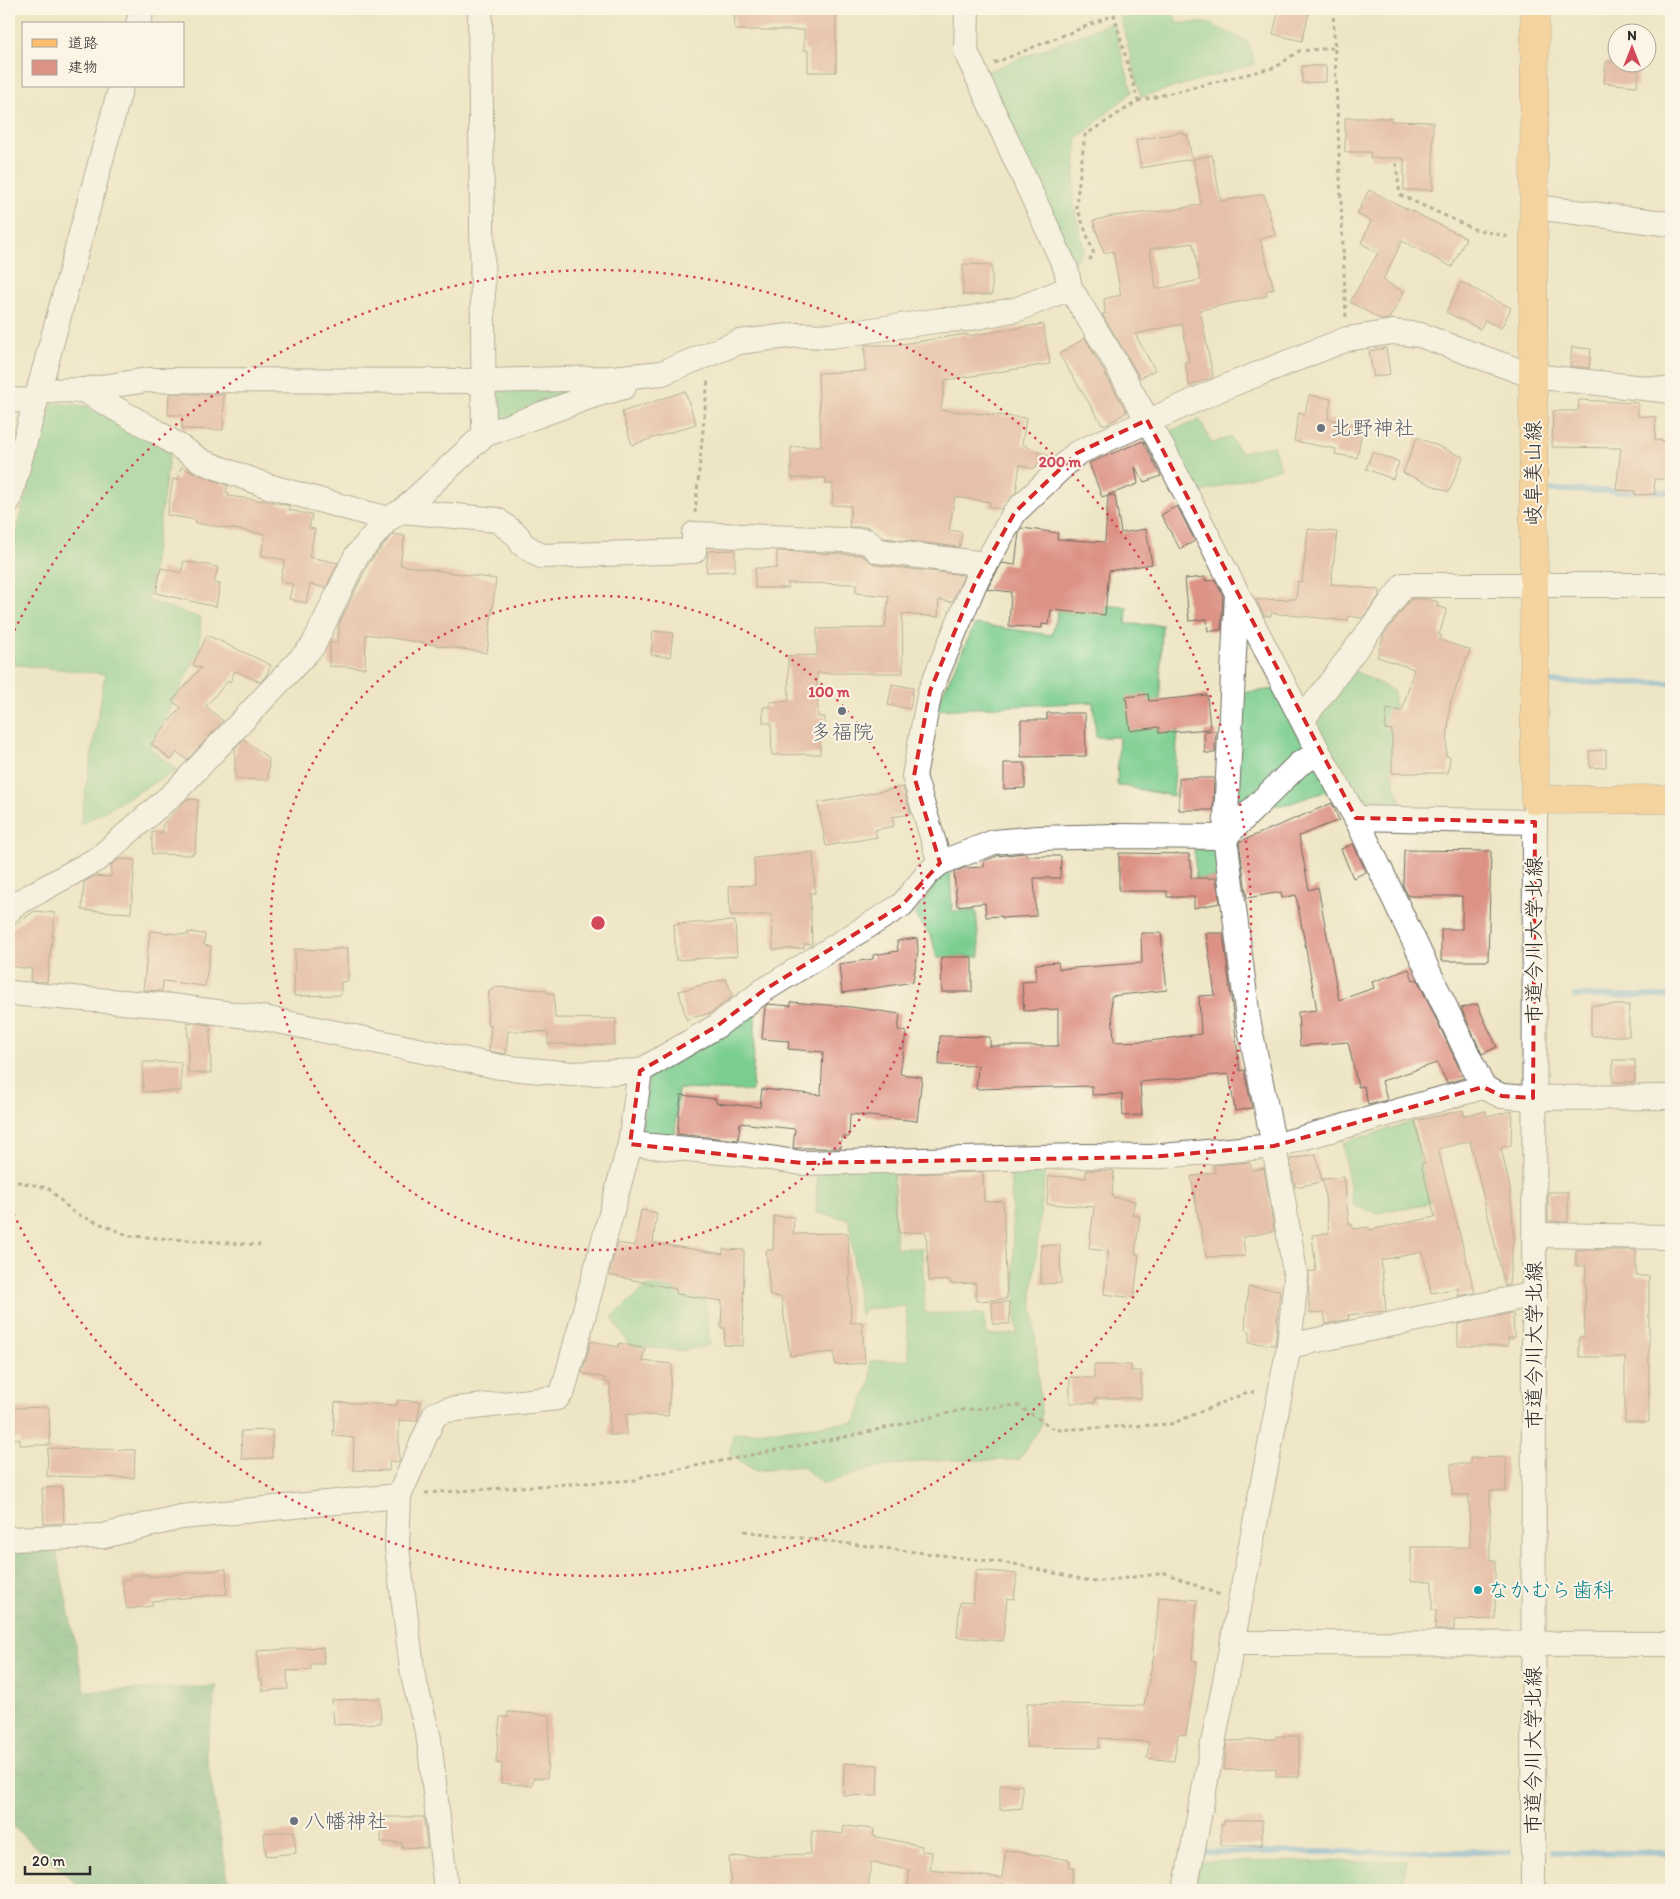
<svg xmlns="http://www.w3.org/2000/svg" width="1680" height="1899" viewBox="0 0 1680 1899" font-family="Itim,'Klee One',sans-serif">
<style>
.grass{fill:#7acd90;stroke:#527c5e}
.forest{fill:url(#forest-crowns);stroke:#476e52}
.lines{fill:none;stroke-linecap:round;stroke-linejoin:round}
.stream{stroke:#5fa6d5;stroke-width:6}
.building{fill:#dc9285;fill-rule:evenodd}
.minor-casing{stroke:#6f6c61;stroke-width:26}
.major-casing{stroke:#6f6c61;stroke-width:29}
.path{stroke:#6f6c61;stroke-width:3;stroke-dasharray:4 4;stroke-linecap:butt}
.minor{stroke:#fff;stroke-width:24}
.major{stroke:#fcbd6f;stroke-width:28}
.marked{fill:none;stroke:#d62828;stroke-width:4;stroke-dasharray:10 6;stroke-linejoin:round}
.ring{fill:none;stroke:#d1495b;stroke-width:2.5;stroke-dasharray:2.5 5}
.worship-dot{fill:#6b7280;stroke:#fcf5e5;stroke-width:2}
.culture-dot{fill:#0f9aa8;stroke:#fcf5e5;stroke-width:2}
.labels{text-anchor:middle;stroke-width:4;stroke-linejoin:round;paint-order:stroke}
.worship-label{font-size:21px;fill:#5b616d;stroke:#fcf5e5;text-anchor:start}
.street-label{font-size:21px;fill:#2b2b2b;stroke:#fcf5e5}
.culture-label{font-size:21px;fill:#0d838f;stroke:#fcf5e5;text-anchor:start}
.centre{fill:#d1495b;stroke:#fcf5e5;stroke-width:2.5}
.ring-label{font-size:15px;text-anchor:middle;font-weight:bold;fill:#d1495b;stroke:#fcf5e5;stroke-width:4;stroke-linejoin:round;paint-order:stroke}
</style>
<defs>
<pattern id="forest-crowns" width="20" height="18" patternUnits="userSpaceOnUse" patternTransform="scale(1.25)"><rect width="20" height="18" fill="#63b07a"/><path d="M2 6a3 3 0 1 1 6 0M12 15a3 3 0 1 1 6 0" fill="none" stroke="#528f64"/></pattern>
</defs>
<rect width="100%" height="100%" fill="#fcf5e5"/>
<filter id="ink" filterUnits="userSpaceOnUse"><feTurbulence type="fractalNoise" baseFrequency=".02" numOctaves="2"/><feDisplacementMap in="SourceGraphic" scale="10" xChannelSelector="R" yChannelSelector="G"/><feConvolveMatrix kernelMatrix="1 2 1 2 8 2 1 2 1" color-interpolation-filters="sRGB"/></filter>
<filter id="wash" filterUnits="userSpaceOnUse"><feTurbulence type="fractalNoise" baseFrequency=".0096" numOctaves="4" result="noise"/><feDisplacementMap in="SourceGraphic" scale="20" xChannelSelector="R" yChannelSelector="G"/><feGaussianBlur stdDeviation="1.12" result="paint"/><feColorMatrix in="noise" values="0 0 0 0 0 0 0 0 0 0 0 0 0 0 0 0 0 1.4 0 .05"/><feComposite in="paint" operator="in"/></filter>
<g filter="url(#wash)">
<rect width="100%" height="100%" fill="#eee5c5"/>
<g class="grass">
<path d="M1128,9h45l3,14h32l40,19 7,22 -114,33 -22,-85z"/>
<path d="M1113,22l19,70 -55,47 -4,63 11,47 -10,14 -93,-189z"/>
<path d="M578,390l-90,40 2,-39z"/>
<path d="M52,403l35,3 83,46 -22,149 53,17 -2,33 -49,97 27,22 -97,55 25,-151 -96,-10v-109z"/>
<path d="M1200,420l12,24 18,-8 10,16 33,-6 8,22 -82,25 -30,-62z"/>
<path d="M1060,602l67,5 -1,17 36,1 -3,99 19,7 -5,65 -56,-11 2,-48h-23l-3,-35 -158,8 40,-86 77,11z"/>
<path d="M1349,668l45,23v90l9,29 -25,-1 -24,-5 -41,-88z"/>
<path d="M1277,689l29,47 -2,18 -70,67 6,-128z"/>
<path d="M1307,767h15l11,22 -48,16h-15z"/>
<path d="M1194,848l24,4 3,26h-25z"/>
<path d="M950,870l2,41h24l4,45 -43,2 -5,-20 -17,-23 24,-37z"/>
<path d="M756,1006l-4,85 -74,-2 -3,47 -34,-3 9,-63z"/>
<path d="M1412,1122l18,81 -53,10 -24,-8 -11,-62z"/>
<path d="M1046,1162l-14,133 10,129 -23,36h-92l-56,9 -48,15 -21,-18 -46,5 -26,-16 3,-21 122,-12 16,-42 -1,-19 39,-1 -3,-54 -40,3 -6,7 -11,-97 -33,-6 1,-43 76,-4 3,82h26l3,65 58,1 4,21 30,-1 -7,-170z"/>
<path d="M646,1286l59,7 5,52 -30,6 -51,-6 -17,-28z"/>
<path d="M1407,1861l-6,29h-207l6,-28z"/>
</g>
<path class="forest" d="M56,1549l29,142 132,-5 -11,66 24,138h-147l-74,-67v-273z"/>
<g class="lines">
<g class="stream">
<path d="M1551,490l120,2"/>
<path d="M1541,682l130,1"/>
<path d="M1575,996h96"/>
<path d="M1202,1852h307"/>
<path d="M1554,1852l117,1"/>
</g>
</g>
<g id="blocks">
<g class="building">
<path d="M734,9h102v63h-28v-22h-4v-20h-69z"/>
<path d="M1279,9h31l-8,32 -29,-7z"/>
<path d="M1606,62h34l-3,24 -33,-3z"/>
<path d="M1302,66h24v16l-24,1z"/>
<path d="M1345,118h46v3l42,1v68h-29v-32h-34l1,-6h-26z"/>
<path d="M1183,132l1,3 3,-1 5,25 -51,9 -5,-28z"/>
<path d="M1212,155l9,46 43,-7 11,41 -15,4 14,50 -8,2 1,5 -67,14 13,67 -24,9 -4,-25h4l-7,-37 -47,10 20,36 -15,8 -38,-64h3l-1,-15 17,-4 -8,-44 -9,2 -11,-32 19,-5 61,-6 28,-6 -8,-45zM1193,243l7,37 -44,9 -6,-40z"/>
<path d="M1369,190l97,48 -14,29 -50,-26 -19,39 21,12 -15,27 -7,1 -32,-18 28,-49 -17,-10 10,-22 -14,-7z"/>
<path d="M963,264l29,1v30h-29z"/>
<path d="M1461,282l50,26 -10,20 -16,-8 -5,9 -34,-17z"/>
<path d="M1043,324l7,40 -105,16 -4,30 85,8 -4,26 30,14 -20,11 -12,-5 -4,28 -15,17 -12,-2 1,-5 -35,-5 -6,33 13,2 -3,15 -75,-9 -16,-11h-19l2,-21 -19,-1 1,-21h-7v-6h-35v-31l30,-1 -3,-73 47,-2v-26h30l72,-11v2z"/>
<path d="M1085,338l42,74 -19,12h-6l-43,-70z"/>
<path d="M1572,347l19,2 -2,19 -19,-2z"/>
<path d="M1386,348l4,26 -16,3 -5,-26z"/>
<path d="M685,391l11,33 -64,21 -10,-33z"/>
<path d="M169,394h55l-1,36 -41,-1v-14h-14z"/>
<path d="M1309,395l22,4 -3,20 35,7 -6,32 -22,-4 1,-5 -42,-8 5,-29 6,2z"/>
<path d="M1579,400l59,3v13l18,1 -1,23 16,1v38h-17l1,15 -20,1v-4l-19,-1 5,-42 -69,-1 1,-36h25z"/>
<path d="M1417,437l46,20 -14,35 -46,-19z"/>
<path d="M1143,441l18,35 -17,6 -9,-15 3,17 -36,13 -13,-34z"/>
<path d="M1372,452l27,10 -6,17 -27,-10z"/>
<path d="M181,467l47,19 -2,6 3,1 -1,3 45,6 17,4 -1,4 23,5 -3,13 6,1 -6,28 29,6 -12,25 -16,-4 -4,19 -17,-4 4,-15 -13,-3 5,-21 -24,-5 4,-21 -70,-11 1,-3 -29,-5 6,-36 5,1z"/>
<path d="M1115,495l6,38 25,-4 6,35 -43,7 -4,44 -54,-5 -2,15 -7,-1v4l-33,-2 2,-34 -24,-3 15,-26 13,2 4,-32 3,-5 36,5 -1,6 48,3 3,-46z"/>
<path d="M1177,506l18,35 -15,8 -19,-34z"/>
<path d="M1308,529l29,3 -6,52 49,6 -1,6 -17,22 -14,-2v5l-77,-8v3h-7l-8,-16 40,-1 2,-18 4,1z"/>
<path d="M393,534l12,2 -5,29 96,14 -9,74 -121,-19 -1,34 -36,-2 1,-23 8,-1 1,-18 29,-60z"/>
<path d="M735,550v21l-29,1 2,-21z"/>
<path d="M777,551l84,4 15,10 88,10 -12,27 -13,-2 -1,17 -36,-3 1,59h-86l1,44h7v22l-5,1v14l-48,1 -1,-32h-8v-16h7v-5l19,-1 -1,-45 29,-1v-26l68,-1 4,-32 -33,-3v-9l-68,-1v5h-33v-20h22z"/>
<path d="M184,561l34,6 -4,16 6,1 -4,23 -60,-14 5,-25 20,5z"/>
<path d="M1205,577l1,4 9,-1 8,16 -2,34 -13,1 -1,-12 -18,2 -4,-42z"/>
<path d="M1411,599h16l11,3 -1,4 10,3 -8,26 3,1 -2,4 30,10 -20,54 -4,52 4,1 -2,16h-56v-43l-7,-1 2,-20 15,2 12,-42 -37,-12 7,-23z"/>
<path d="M653,631l20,2 -3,24 -19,-2z"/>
<path d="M207,635l64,30 -5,11 -6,6 -25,-11 -5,11 -2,-1 -22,25 17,15 -36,39 -10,-8 -6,8 -20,-16 30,-37 -9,-6 29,-33 -8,-3z"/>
<path d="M892,684l21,4 -3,21 -22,-4z"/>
<path d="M1148,694l1,7 58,-6 3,34 -51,4v-6l-29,4 -4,-34z"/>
<path d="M1047,713h38l1,43 -65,1v-37h26z"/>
<path d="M1204,731h12l-1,22h-10z"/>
<path d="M244,739l25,20 -1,21 -33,-1v-31z"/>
<path d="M1606,750v17l-16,1 -1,-17z"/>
<path d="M1004,763h21v25l-21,1z"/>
<path d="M1179,778h35l-1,32h-34z"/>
<path d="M903,787l8,27 -19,3 2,9 -19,4 2,7 -51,9 -8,-43z"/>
<path d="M187,799l11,1 -3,53h-3v2l-40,-1v-22l10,1 1,-9z"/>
<path d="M1332,803l7,17 -40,16 10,54 9,-3 21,113 35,-12 -2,-6 37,-13 4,11 4,-1 47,99 -17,5 -10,-20 -55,18 5,19 -19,5 -4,-19 -6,1 -10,-45 -48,4 -2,-34 19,-2 -21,-115 -14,3 -1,-6 -34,6 -8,-56z"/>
<path d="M1353,844l13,28 -13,6 -12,-29z"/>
<path d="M1404,850l87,1 -3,110h-47v-32h21v-33h-54l-5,-11z"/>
<path d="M813,852l2,41h-5l2,51h-8v4l-31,2 -1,-35h-42l-1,-29 26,-1 -1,-27z"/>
<path d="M1025,853l1,3h35l-1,22h-26l2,38 -34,2v-2l-16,1 -1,-14 -28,3 -3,-34 10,-4 20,-1v-6l13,-5z"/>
<path d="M1119,853l70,1v6h2v18h25l4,25 -26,5v-11h-27v-6h-48z"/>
<path d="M119,859l16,1 -4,53 -49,-3 2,-28 10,-6 17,1v-12z"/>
<path d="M34,911l21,2 -8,69 -17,-1 2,-12 -23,-3v-35z"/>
<path d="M735,921l2,35 -61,4 -2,-36z"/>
<path d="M150,931l38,4v-3l17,2 -1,11 7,1 -6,40 -42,-5 -1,10 -19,-1z"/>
<path d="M1141,933h20l6,57 -56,6 3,46 36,-1 51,-7 -2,-38 16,-1 -9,-62h17l17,138 4,-1 8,38 -17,3 -6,-37 -89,8 2,33 -19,1 -1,-22 -30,1v-9l-116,3 2,-23 -39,-1 1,-29 50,1v9h68v-37l-34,2 -2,-29 14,-1v-17l22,-2 1,7 83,-6z"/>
<path d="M917,938l1,12 -5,32 -71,11 -3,-29 34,-5v-4l25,-4 -1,-10z"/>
<path d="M348,948v33l-7,1v13l-47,1 1,-47 29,1z"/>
<path d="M941,957h31v35h-30z"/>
<path d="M726,979l7,17 -22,17 -25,6 -7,-28z"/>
<path d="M493,987l54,3v3h7l1,25 61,1 -2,26 -66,-1v-12l-40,-1 -2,23 -17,-3 2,-26h-4l2,-35h4z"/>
<path d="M791,1002l60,5 49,7 -2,16 8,2 -6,42 22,3 -5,44 -67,-7 -1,23h-7l-1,11h-48l2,-19 -55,-6 -2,17 -61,-6 4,-39 35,4v4l44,4 2,-18 59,6 2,-43 -35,-3 1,-8 -27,-2 3,-32 3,-3 23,2z"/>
<path d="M1477,1004l20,43 -15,7 -21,-46z"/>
<rect x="1591" y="1005" width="38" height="31"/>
<path d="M188,1022l22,3 1,48h-23z"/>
<rect x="1613" y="1060" width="22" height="22"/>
<path d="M143,1062h38v29l-38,1z"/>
<path d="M1463,1110l1,6 22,-5 1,6 25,-6 -1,34 -10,3 9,40 4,51h-1l-4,46 -4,1 -35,-145 -32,8 37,144 -17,3v-8l-27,5 -8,-41 -42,8 5,51 -38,4 1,4 -23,5 -2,-12 -15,1v-42h7l-4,-36 17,-2 -6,-54 21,-2 5,47h3l1,5 16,-2v3l66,-13 -14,-53 4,-1 -10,-42z"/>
<path d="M1316,1154l6,28 -27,5 -5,-28z"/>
<path d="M1249,1162l4,8 11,-2 10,63 -31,6 2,19 -39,1 -15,-80 24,-5 -1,-7z"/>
<path d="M1086,1170l28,1 -2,26 23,4 -3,14 8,1 -5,38h4l-5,44 -30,-4 4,-43 -19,-2 5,-42 -47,-3 2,-28 37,2z"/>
<path d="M983,1172l1,30 19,-1 4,98 -31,2v-18l-26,1v-4l-21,1 -3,-49 -27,1 -3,-59z"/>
<path d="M1548,1192h20v30l-20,-1z"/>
<path d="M641,1210l16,3 -4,30 70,11v-5l21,1 -1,96 -19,-1 1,-17h-4l1,-27 -46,-7v-5l-67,-14 8,-32 18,3z"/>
<path d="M774,1216l20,1 -1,17 55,-1 3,90 11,-1 3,41 -30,2 -1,-13 -44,4 -9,-59 -11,-1 -4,-46h7z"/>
<path d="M1041,1245h19l1,38 -20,1z"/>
<path d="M1576,1250h60v26h13v146h-24v-65h-46v-20h5l2,-71h-10z"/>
<path d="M1248,1287l32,3 -5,55 -26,-2 1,-12 -5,-1z"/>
<path d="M992,1302h17l1,22h-17z"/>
<path d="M1513,1313l1,25h-6v8h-50v-22z"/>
<path d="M591,1341l27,6 1,-4 26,6 -3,12 30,3 -4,52 -42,-2v21h-17l1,-52 -6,-1 1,-4 -23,-5z"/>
<path d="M1094,1365h37v6h10v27h-46v5h-25v-26l24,1z"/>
<path d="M398,1400l23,2 -4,19 -18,-1v42l-10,-1v10l-36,-1 1,-32 -21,-2 2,-34 62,3z"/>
<path d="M49,1407l1,38h-30v-6h-11v-31z"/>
<path d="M272,1430v28l-30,1 -1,-28z"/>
<path d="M48,1448l87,2 -1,28 -87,-2z"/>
<path d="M1506,1457v34h-16v69h5v59l-41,1v10h-19l1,-20h-4v-29h-21v-34h59l-1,-52h-17l-1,-31h19v-6z"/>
<path d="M62,1487l2,36 -20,1 -2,-36z"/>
<path d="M226,1569l1,25 -75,7v5l-25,3 -5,-29 9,-1v-3l17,-2v3z"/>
<path d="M976,1570l41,4 -3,25 -7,-1 -4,43 -46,-4 3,-35 13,1z"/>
<path d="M1159,1597l38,3 -5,60 5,1 -11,74 -8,-1 -4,27 -27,-3 2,-16 -50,-4v10l-73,-1 1,-44 117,3 10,-51z"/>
<path d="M323,1647l1,17h-13v6l-24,1 1,18 -25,2 -1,-11h-3l-2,-29z"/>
<path d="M380,1698l1,25 -47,2 -2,-25z"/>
<path d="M508,1712l42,3 -3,63h-14l-1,8 -31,-3 1,-19 -6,-1 4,-46h8z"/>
<path d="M1276,1736h23v41h-23v-9l-52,2 3,-29 49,-2z"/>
<path d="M844,1763l34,2 -1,31 -34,-1z"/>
<path d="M1000,1785h22v23l-22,2z"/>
<path d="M382,1817h42l3,31 -25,-1v-4l-21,-1z"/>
<path d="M1224,1820h38v25h-41v-21h3z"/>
<path d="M844,1826l30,3 -1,7 49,10 -1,5 11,1 -2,18 72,8 4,-28 64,10 -1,7 5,1 -4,22h-28l-40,-6 -1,6h-93l1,-20 -38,-8 -3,28h-137l-2,-33 81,-3 2,-23 31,3z"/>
<path d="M294,1831l2,22 -30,3 -2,-23z"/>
</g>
</g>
</g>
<g filter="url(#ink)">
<use href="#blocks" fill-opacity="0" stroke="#6f6c61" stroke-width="1"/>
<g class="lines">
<defs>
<g id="minor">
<path d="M967,9l-1,43 100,217 4,19 40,65 50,90 159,310 37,65 127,269"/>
<path d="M138,24l4,-15"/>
<path d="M1535,207l136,17"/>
<path d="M83,390l74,42 46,30 65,24 120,33"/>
<path d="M39,391l44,-1 64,-10 337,1 127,-3 51,-5 77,-31 58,-7 34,1 110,-16 26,-1 51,-10 52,-21"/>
<path d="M9,400l25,1"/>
<path d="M484,435l108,-39 32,-9"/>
<path d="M9,500l112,-414"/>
<path d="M402,511l95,9 21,16 4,8 19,12 153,-5v-17l173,7 11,10 108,13"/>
<path d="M1303,719l101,-134h267"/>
<path d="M1356,818l179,4"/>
<path d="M940,863l-26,-87 16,-85 45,-108 40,-71 62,-59 148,-66 122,-48 46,-7 27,3 113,41 138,15"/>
<path d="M9,911l3,-5 87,-48 77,-67 137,-145 43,-90 32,-37 14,-8 82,-76 -4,-426"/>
<path d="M9,993l163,13 96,13 232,48 72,7 68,-3 77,-45 47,-36 138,-85 26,-32 12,-10 54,-21 44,-4 78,-2 109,1 74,-73 20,-11"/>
<path d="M630,1144l114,10 58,9 280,-7 69,1 123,-11 209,-59 19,9 31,2 138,-1"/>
<path d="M1535,1235l136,2"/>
<path d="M1289,1346l246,-52"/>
<path d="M9,1539l94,-3 78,-19 218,-21"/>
<path d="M1234,1643l437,1"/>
<path d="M446,1890l-17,-151 -16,-63 -16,-128 2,-52 36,-82 12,-4 110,-12 6,-7 67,-247 10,-73"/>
<path d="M1185,1890l104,-544 7,-68 -22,-132 -26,-127 -23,-182 12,-244"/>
<path d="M1533,1890l2,-1090"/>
</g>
<path id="major" d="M1535,9l-2,367 2,424 136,-1"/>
</defs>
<use href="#minor" class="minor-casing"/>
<use href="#major" class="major-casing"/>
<g class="path">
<path d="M1333,9l13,309"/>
<path d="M994,63l120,-48 24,86 -53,34 -9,70 18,49 -6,8"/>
<path d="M1138,101l138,-34 23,-16 34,-3"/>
<path d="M1396,163l4,32 74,34 35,8"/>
<path d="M695,513l13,-135"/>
<path d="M9,1180l39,8 26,25 56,23 130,9"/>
<path d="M425,1493l210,-13 9,-4 210,-41 108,-25 55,-5 39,25 115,-6 77,-32h11"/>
<path d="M744,1531l270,33 81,18 70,-9 55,22"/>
</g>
<use href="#minor" class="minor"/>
<use href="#major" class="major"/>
</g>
</g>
<path d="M0 0H1680V1899H0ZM1147,420l209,398 179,4 -2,276 -31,-2 -19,-9 -209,59 -123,11 -349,6 -172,-19 10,-73 77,-45 47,-36 138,-85 38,-42 -26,-87 16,-85 45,-108 40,-71 62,-59z" fill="#eee5c5" fill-opacity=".55" fill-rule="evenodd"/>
<path class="marked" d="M1147,420l209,398 179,4 -2,276 -31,-2 -19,-9 -209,59 -123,11 -349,6 -172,-19 10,-73 77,-45 47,-36 138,-85 38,-42 -26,-87 16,-85 45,-108 40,-71 62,-59z"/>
<g class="ring">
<circle cx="598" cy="923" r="327"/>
<path d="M11 637A653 653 0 1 1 11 1209"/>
</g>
<g class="worship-dot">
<circle cx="1321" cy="428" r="5"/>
<circle cx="842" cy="711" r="5"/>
<circle cx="294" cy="1821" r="5"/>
</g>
<circle class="culture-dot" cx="1478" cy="1590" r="5"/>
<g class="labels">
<g class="worship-label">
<text x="1331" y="435">北野神社</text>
<text x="842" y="739" text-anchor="middle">多福院</text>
<text x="304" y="1828">八幡神社</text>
</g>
<g class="street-label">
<text transform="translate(1533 473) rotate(-90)" y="7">岐阜美山線</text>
<text transform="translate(1534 940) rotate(-90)" y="7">市道今川大学北線</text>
<text transform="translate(1534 1345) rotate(-90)" y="7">市道今川大学北線</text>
<text transform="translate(1533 1750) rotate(-90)" y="7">市道今川大学北線</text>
</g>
<g class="culture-label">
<text x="1488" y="1597">なかむら歯科</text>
</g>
</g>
<circle cx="598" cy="923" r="8" class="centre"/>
<g class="ring-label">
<text x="1060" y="467">200 m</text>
<text x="829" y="697">100 m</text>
</g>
<rect width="1680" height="1899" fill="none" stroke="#fcf5e5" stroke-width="30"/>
<rect x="22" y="22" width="162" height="65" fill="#fcf5e5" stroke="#a8a49b"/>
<rect x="32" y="39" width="25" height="8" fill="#fcbd6f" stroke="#a8a49b"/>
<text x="68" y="48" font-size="15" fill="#2b2b2b">道路</text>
<rect x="32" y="60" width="25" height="15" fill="#dc9285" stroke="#a8a49b"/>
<text x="68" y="72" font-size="15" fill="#2b2b2b">建物</text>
<g transform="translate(1632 48)"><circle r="24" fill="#fcf5e5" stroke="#a8a49b"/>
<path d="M0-4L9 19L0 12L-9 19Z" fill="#d1495b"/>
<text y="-8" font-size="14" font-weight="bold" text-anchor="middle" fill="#2b2b2b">N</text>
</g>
<path d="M25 1866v8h65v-8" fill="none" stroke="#2b2b2b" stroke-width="2.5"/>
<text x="32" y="1866" font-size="15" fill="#2b2b2b" stroke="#fcf5e5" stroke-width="4" paint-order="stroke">20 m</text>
</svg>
